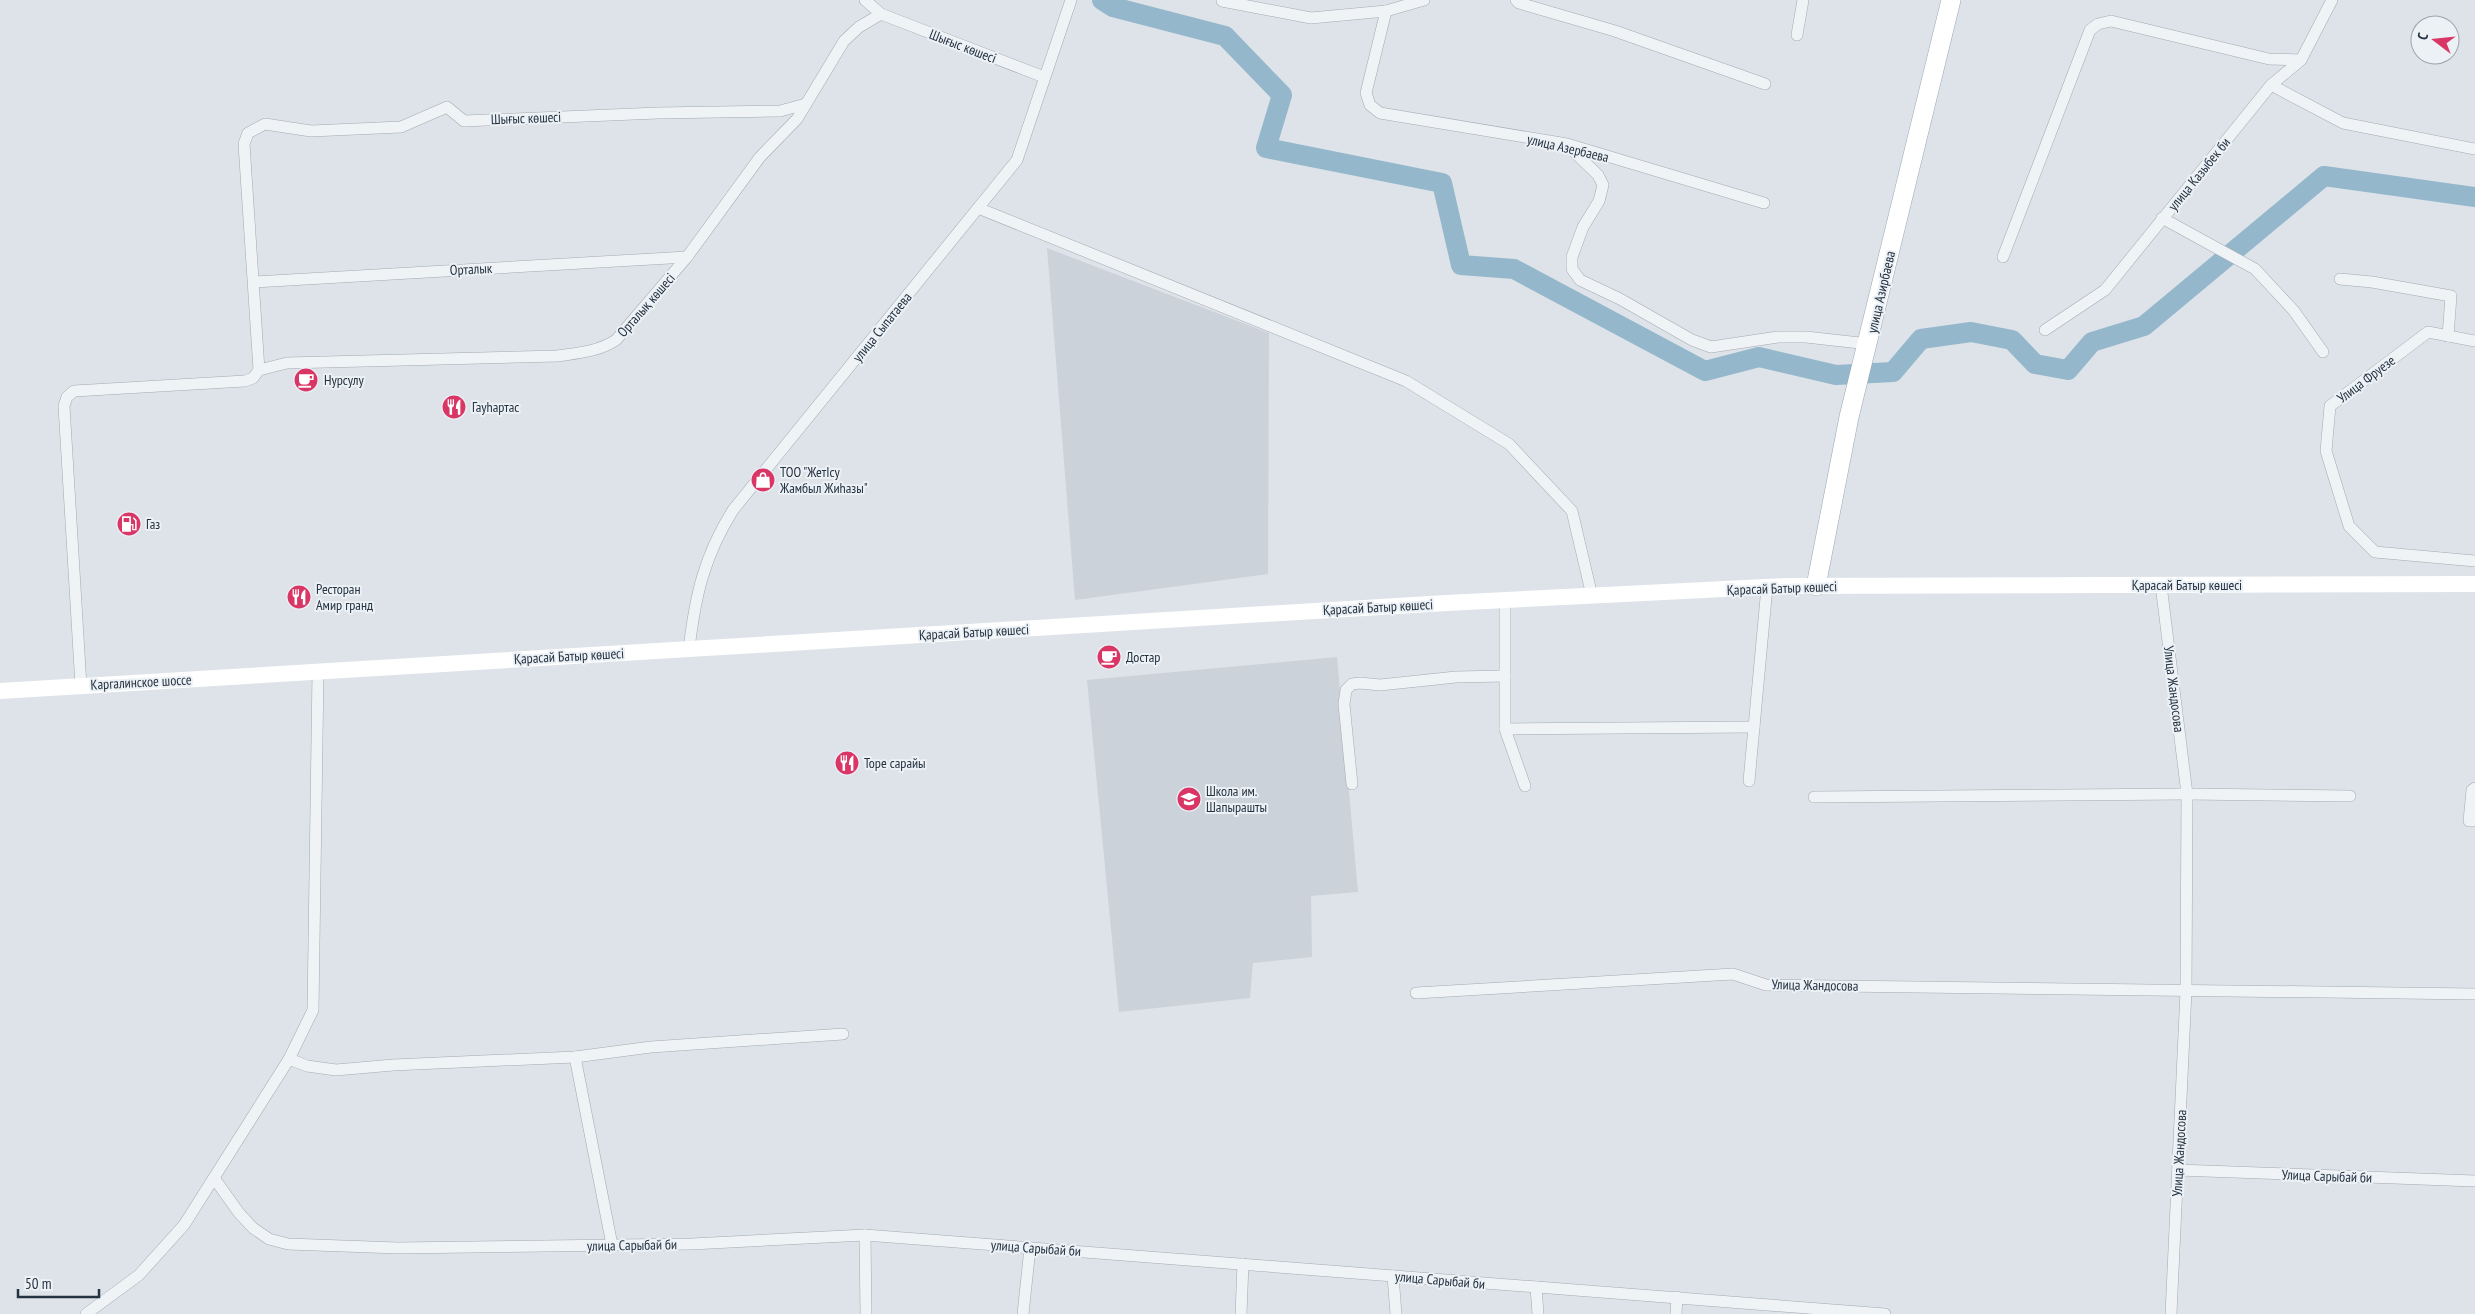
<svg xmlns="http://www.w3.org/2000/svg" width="2475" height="1314" viewBox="0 0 2475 1314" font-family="'PT Sans Narrow',sans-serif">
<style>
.built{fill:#cbd2da}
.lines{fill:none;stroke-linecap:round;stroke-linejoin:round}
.river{stroke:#94b7cb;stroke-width:20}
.street-casing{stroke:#a2aab2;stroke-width:12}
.primary-casing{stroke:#9ba9b5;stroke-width:20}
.street{stroke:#f0f3f6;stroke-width:11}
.secondary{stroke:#fff;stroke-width:16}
.primary{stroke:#fff;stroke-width:19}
.labels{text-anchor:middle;stroke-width:4;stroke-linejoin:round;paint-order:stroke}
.street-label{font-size:14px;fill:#253240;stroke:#ecf1f6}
.poi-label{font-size:14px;fill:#253240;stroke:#ecf1f6;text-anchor:start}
</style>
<rect width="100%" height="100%" fill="#dde3e8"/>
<g class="built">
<path d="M1047,248l222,85 -1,241 -193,26z"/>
<path d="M1337,657l21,235 -47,4 1,61 -59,6 -3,35 -131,14 -32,-332z"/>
</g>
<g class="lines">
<path class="river" d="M1102,0l11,7 112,29 57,59 -16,53 176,35 19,82 53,4 191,102 54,-14 77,18 57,-3 28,-33 50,-7 41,8 23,24 33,6 24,-28 52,-16 180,-150 151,21"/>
<defs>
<g id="street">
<path d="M865,0l16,14 163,63"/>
<path d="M1424,0l-38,11 -20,82 4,12 10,8 187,31 197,59"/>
<path d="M1516,0l3,3 96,28 150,53"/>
<path d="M1222,1l89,17 75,-7"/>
<path d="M1797,35l6,-35"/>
<path d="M2271,85l72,38 132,26"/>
<path d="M1568,146l30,29 5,10 -4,16 -16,26 -11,30v12l8,11 40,19 72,41 19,7 67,-10h28l63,7"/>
<path d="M978,208l428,173 103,63 63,67 20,85"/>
<path d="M2162,218l93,51 39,42 29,41"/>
<path d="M2003,257l87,-227 8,-6 13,-3 158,38 32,1"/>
<path d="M2340,279l32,3 79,14 -3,40"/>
<path d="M254,282l433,-25"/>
<path d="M2045,330l60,-40 166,-205 30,-25 31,-60"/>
<path d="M2475,341l-47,-9 -98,74 -4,45 23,75 26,26 100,9"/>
<path d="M259,370l28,-7 270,-7c20,-3 41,-4 59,-16l71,-83 73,-100 37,-38 47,-78 15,-14 22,-13"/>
<path d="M2161,585l26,209 -1,197 -15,323"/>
<path d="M1505,600v129l20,57"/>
<path d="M689,649c6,-52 15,-93 44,-139l284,-350 54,-160"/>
<path d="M81,686l-17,-280 3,-9 7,-6 171,-10 8,-3 6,-8 -15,-226 4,-11 17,-9 46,7 90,-4 46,-20 17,14 194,-8 122,-2 26,-7"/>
<path d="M1505,729l249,-2"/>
<path d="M1749,781l18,-194"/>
<path d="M1352,784l-8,-80 2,-14 6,-6 8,-1 20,2 76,-8 49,-1"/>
<path d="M2475,788l-3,2 -3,31h6"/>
<path d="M1814,797l373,-3 163,2"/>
<path d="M1416,993l317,-19 33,11c237,1 473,7 709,9"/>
<path d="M575,1057l37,188"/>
<path d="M289,1059l18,7 29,4 57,-5 182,-8 76,-10 192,-13"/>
<path d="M2178,1170l297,11"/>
<path d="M214,1178l25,35 14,15 16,11 19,5 110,4 294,-4 173,-9 1020,79"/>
<path d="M865,1235l1,79"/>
<path d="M1393,1276l3,38"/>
<path d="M1536,1287l2,27"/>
<path d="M86,1314l53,-39 45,-50 105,-166 24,-49 5,-338"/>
<path d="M1023,1314l7,-66"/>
<path d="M1241,1314l2,-50"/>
<path d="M1676,1314l1,-17"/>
</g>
<path id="primary" d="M1816,586l33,-169 102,-417"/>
</defs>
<use href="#street" class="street-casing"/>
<use href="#primary" class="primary-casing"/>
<use href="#street" class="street"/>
<path class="secondary" d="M0,691l1446,-88 341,-17 688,-2"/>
<use href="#primary" class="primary"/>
</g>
<defs>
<symbol id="cafe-disc" viewBox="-11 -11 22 22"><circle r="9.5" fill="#d93665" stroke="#ecf1f6"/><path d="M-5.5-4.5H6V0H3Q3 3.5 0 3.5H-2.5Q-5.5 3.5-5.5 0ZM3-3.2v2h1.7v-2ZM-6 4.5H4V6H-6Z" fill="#fff"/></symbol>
<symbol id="restaurant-disc" viewBox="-11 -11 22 22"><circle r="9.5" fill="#d93665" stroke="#ecf1f6"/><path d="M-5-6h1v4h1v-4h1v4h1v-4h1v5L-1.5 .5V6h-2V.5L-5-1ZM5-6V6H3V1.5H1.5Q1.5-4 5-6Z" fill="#fff"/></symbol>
<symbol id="shop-disc" viewBox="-11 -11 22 22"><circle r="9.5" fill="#d93665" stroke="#ecf1f6"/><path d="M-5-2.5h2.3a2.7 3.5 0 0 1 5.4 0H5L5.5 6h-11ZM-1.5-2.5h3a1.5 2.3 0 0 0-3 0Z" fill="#fff"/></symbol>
<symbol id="fuel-disc" viewBox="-11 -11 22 22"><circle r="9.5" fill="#d93665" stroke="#ecf1f6"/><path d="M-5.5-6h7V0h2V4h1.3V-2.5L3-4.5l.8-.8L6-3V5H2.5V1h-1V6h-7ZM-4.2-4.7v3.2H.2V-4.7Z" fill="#fff"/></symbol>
<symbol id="school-disc" viewBox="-11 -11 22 22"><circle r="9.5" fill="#d93665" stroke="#ecf1f6"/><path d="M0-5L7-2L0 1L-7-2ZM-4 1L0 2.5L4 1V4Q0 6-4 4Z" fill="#fff"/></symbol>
</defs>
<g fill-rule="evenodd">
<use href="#cafe-disc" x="292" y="366" width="28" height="28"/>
<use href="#restaurant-disc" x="440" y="393" width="28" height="28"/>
<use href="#shop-disc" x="749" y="466" width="28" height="28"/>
<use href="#fuel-disc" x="115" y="510" width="28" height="28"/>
<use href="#restaurant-disc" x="285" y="583" width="28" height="28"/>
<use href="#cafe-disc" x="1095" y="643" width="28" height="28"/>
<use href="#restaurant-disc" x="833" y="749" width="28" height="28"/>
<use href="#school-disc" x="1175" y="785" width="28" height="28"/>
</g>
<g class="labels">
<g class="street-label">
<text transform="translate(963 46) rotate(21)" y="5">Шығыс көшесі</text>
<text transform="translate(526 118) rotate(-2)" y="5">Шығыс көшесі</text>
<text transform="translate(1568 148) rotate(13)" y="5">улица Азербаева</text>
<text transform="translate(2199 174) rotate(-51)" y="5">улица Казыбек би</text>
<text transform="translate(471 269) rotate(-3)" y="5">Орталык</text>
<text transform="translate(1881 292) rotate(-77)" y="5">улица Азирбаева</text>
<text transform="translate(646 305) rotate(-49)" y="5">Орталық көшесі</text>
<text transform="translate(882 327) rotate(-51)" y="5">улица Сыпатаева</text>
<text transform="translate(2366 379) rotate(-37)" y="5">Улица Фруезе</text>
<text x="2187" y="590">Қарасай Батыр көшесі</text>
<text transform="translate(1782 588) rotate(-2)" y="5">Қарасай Батыр көшесі</text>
<text transform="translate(1378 607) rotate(-3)" y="5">Қарасай Батыр көшесі</text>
<text transform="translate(974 632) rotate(-3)" y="5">Қарасай Батыр көшесі</text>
<text transform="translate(569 656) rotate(-3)" y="5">Қарасай Батыр көшесі</text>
<text transform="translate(141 682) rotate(-3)" y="5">Каргалинское шоссе</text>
<text transform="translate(2174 689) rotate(83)" y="5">Улица Жандосова</text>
<text transform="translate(1815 985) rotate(1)" y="5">Улица Жандосова</text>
<text transform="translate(2179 1153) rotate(-87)" y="5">Улица Жандосова</text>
<text transform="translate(2327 1176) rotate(2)" y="5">Улица Сарыбай би</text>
<text transform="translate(632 1245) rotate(-1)" y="5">улица Сарыбай би</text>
<text transform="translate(1036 1248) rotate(4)" y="5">улица Сарыбай би</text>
<text transform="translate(1440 1280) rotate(5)" y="5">улица Сарыбай би</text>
</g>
<g class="poi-label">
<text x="324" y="385">Нурсулу</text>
<text x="472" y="412">Гауhартас</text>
<text x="780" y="477">ТОО "ЖетIсу<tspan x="780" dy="16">Жамбыл Жиhазы"</tspan></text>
<text x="146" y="529">Газ</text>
<text x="316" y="594">Ресторан<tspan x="316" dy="16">Амир гранд</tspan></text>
<text x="1126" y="662">Достар</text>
<text x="864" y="768">Торе сарайы</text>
<text x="1206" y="796">Школа им.<tspan x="1206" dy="16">Шапырашты</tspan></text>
</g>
</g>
<g transform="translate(2435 40) rotate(286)"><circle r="24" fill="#ecf1f6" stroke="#9ca5ad"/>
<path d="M0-4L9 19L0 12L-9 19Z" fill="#d93665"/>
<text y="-8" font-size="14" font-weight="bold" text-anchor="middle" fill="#253240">С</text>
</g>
<path d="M18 1289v8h81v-8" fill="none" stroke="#253240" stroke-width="2.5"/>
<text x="25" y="1289" font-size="15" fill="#253240" stroke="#ecf1f6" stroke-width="4" paint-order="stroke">50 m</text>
</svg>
